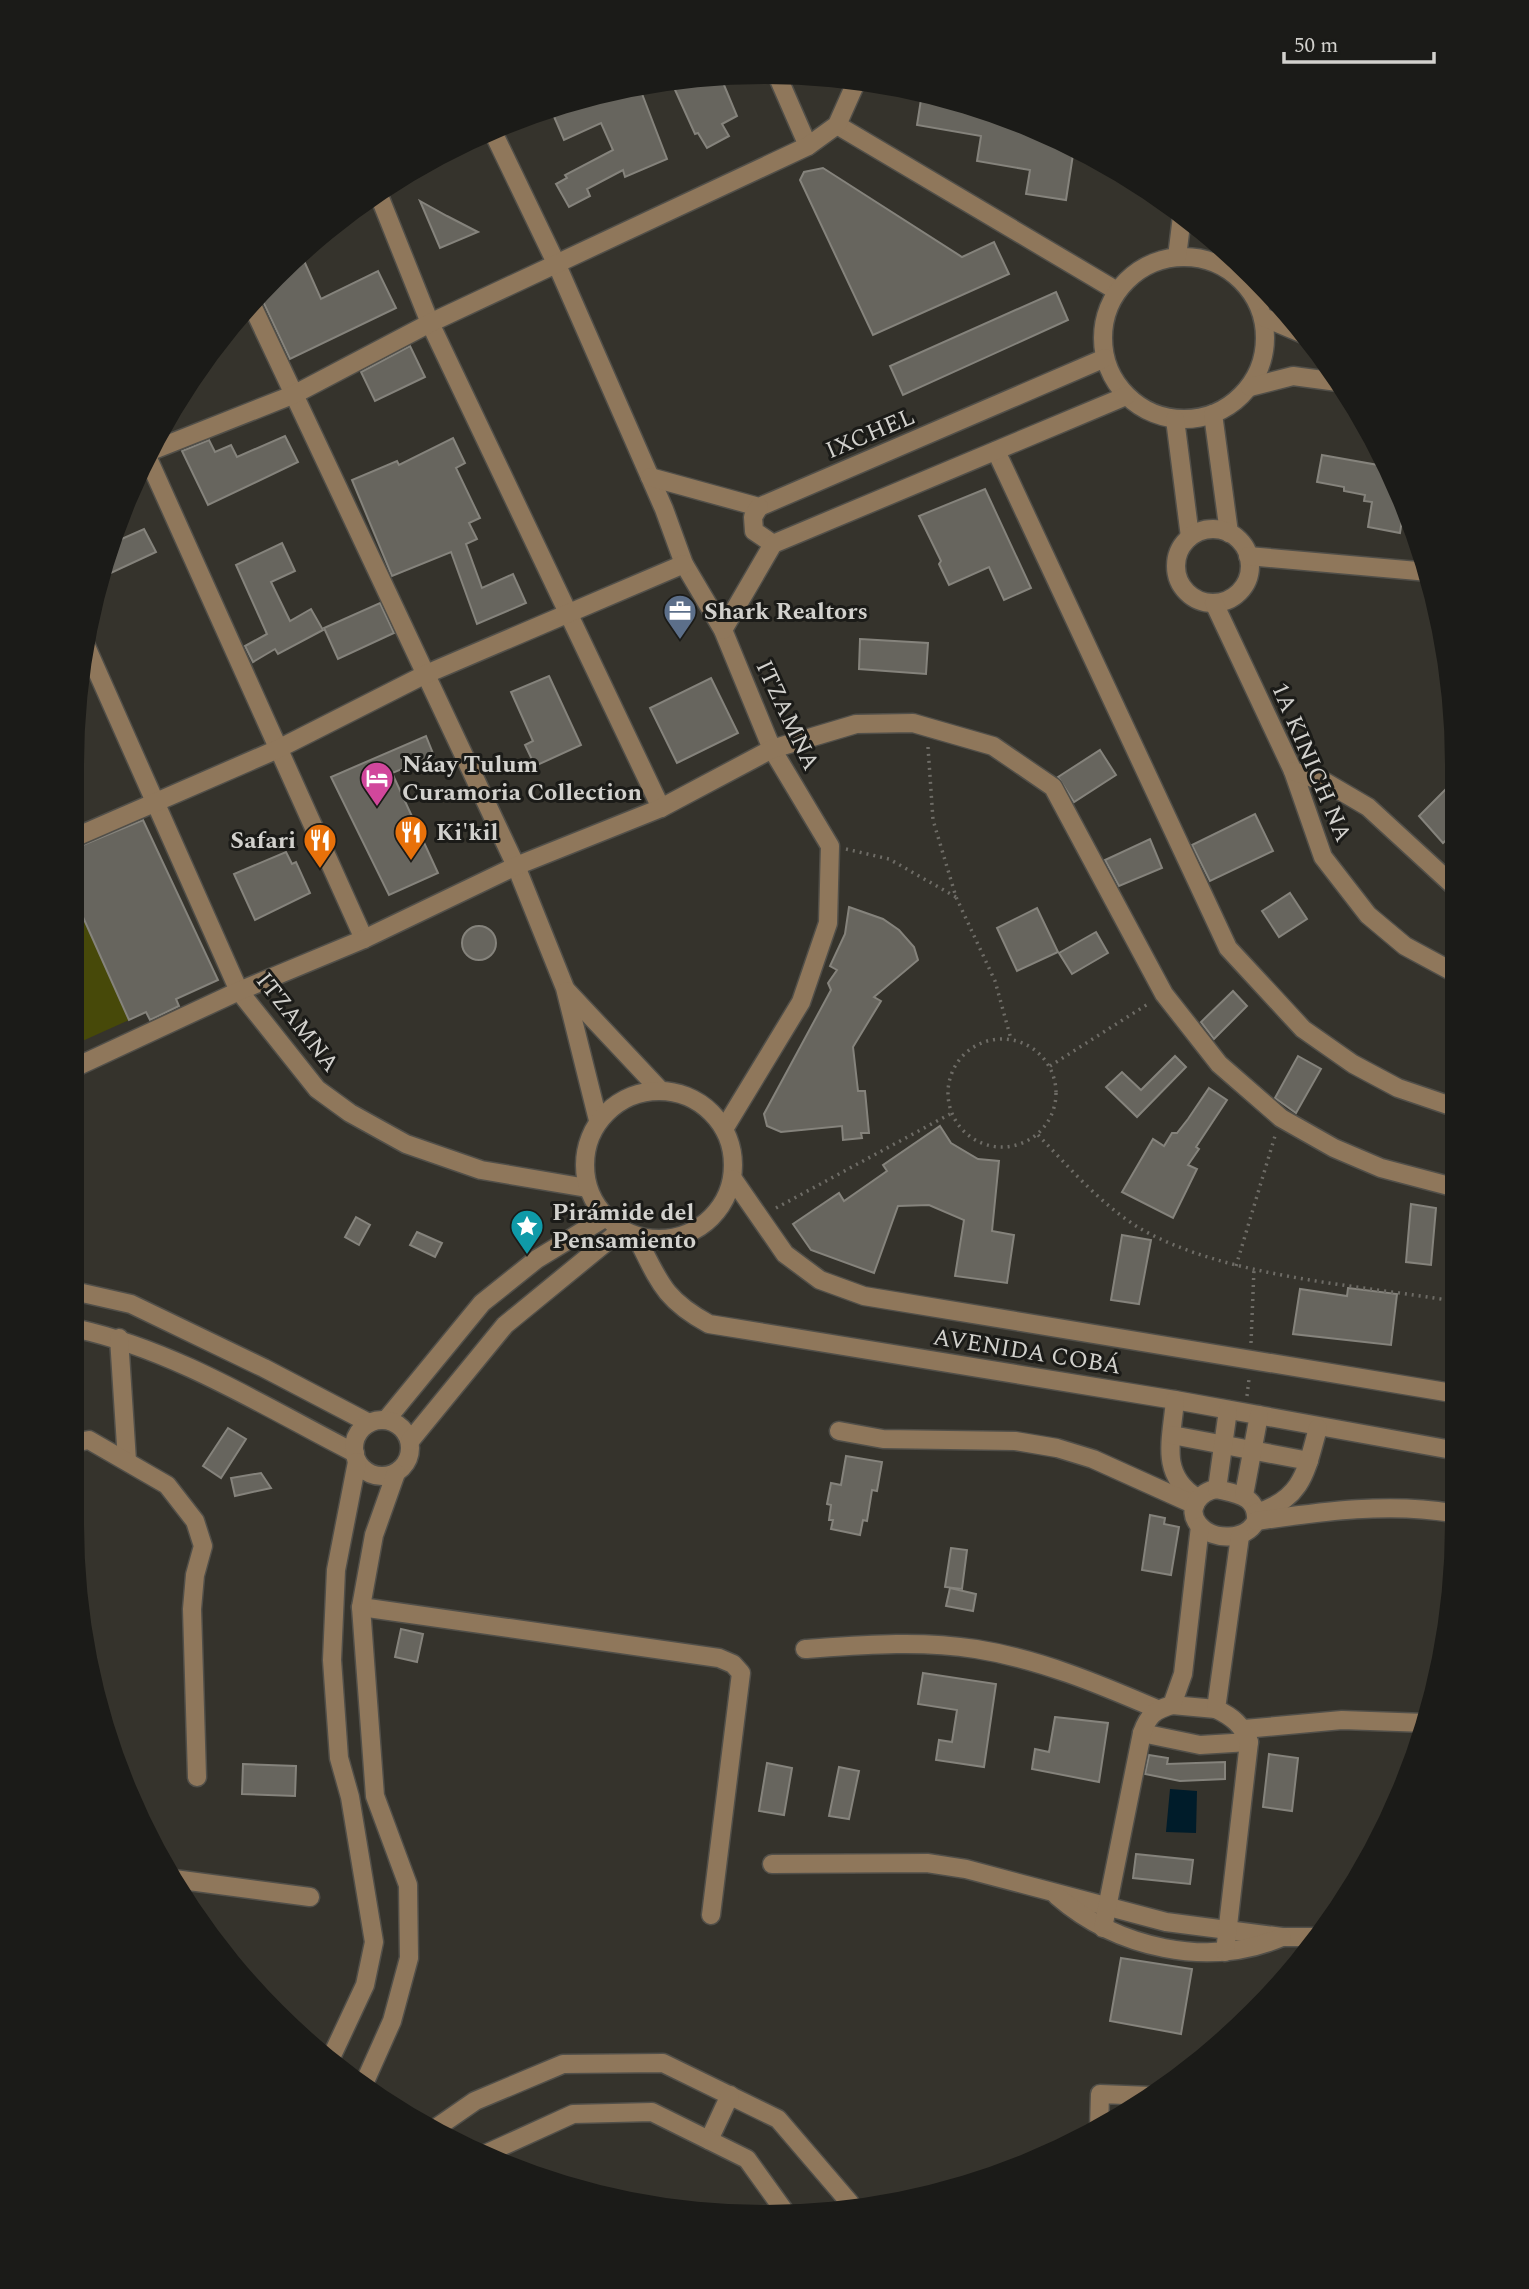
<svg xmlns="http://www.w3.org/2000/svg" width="1529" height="2289" viewBox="0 0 1529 2289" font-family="Spectral,serif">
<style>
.green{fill:#474909}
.water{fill:#001c2a}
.building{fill:#67655e;stroke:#85837c;stroke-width:2}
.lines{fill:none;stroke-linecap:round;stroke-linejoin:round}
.minor-casing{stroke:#514f49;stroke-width:21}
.path{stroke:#6e6c66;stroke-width:3.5;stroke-dasharray:2 5;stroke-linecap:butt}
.minor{stroke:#8f775b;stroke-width:18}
.labels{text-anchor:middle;stroke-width:6;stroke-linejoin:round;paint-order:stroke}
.street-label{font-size:24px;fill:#d2d1cd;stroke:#1b1b18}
.poi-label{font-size:24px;font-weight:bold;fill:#d2d1cd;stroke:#1b1b18;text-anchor:start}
</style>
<rect width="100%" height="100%" fill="#35332c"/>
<path class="green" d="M78,906l51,114 -51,23z"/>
<path class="water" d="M1170,1789l27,2 -1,42 -30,-1z"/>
<g class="building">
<path d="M719,73l18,43 -15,8 7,12 -22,12 -9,-15 -3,1 -24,-53z"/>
<path d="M639,86l28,73 -42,18 -2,-7 -36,19 3,7 -21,11 -13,-23 11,-6 -2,-3 48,-25 -12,-27 -37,17 -12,-28 42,-18z"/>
<path d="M922,93l66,16 86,39 -8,52 -40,-6 4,-24 -53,-9 4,-25 -64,-11z"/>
<path d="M823,168l139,89 32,-15 15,32 -136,61 -73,-155 4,-8z"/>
<path d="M420,201l27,15 31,16 -38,16z"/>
<path d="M301,254l20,45 57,-28 18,37 -106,51 -31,-66z"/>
<path d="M1056,292l12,28 -165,75 -13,-29z"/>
<path d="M410,346l15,31 -50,24 -14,-29z"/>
<path d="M285,436l13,26 -90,43 -26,-54 27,-11 6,12 16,-7 6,12z"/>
<path d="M453,438l12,25 -9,5 24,50 -11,5 8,16 -11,5 16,44 31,-14 13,29 -49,21 -26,-72 -59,24 -40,-96 45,-19 2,4z"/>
<path d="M1322,455l67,12 15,39 -4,27 -32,-6 4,-25 -8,-1 1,-6 -21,-4v-4l-27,-5z"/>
<path d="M985,489l46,99 -27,12 -15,-33 -40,18 -10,-21 2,-3 -22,-45z"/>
<path d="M144,529l12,23 -56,26 8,-33z"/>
<path d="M282,543l13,28 -24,11 19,39 21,-12 12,21 -45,24 -3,-5 -22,13 -8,-16 22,-12 -31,-69z"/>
<path d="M380,603l14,30 -56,26 -14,-31z"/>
<path d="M860,639l68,4 -2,31 -67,-5z"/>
<path d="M549,676l32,69 -46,21 -10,-21 8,-4 -22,-49z"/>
<path d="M711,678l27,55 -61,30 -27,-55z"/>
<path d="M426,736l8,20 -42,17 46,100 -49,22 -58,-118z"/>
<path d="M1100,750l16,25 -42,27 -16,-25z"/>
<path d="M1455,780v52l-12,11 -24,-27z"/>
<path d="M1255,814l18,37 -63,30 -18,-36z"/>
<path d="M143,820l75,160 -42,19 3,7 -29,14 -4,-8 -17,8 -51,-114v-59z"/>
<path d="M1150,839l12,29 -43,18 -14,-26z"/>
<path d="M286,852l6,12 4,-2 14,31 -55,27 -21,-46z"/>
<path d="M1290,893l17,26 -28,18 -17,-26z"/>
<path d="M849,907l34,12 16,11 15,17 4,13 -44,37 7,4 -28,46 5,44h7l4,42h-8l1,5 -19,2 -1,-14 -61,6 -14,-6 -3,-12 67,-124 -3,-7 9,-13 -7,-4 15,-32z"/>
<path d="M1037,908l21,44 -41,19 -20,-43z"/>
<circle cx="479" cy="943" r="17"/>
<path d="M1096,932l12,21 -36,21 -13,-21z"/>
<path d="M1233,991l14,15 -33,33 -13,-17z"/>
<path d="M1175,1056l11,11 -49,50 -31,-30 16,-15 19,18z"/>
<path d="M1298,1056l23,13 -25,44 -21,-15z"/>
<path d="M1209,1088l18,12 -31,47 3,2 -11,16 9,4 -24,49 -51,-26 31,-53 11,7 8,-13h5l11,-14z"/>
<path d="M940,1126l11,17 27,16 21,2 -7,70 22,4 -7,48 -52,-7 9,-56 -35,-15 -31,1 -24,67 -63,-23 -18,-26 46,-31 5,8 43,-30 -4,-6z"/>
<path d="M1411,1204l25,4 -5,57 -25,-3z"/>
<path d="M356,1217l14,8 -11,20 -14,-8z"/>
<path d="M417,1232l25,11 -7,14 -25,-12z"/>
<path d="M1122,1235l29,5 -12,64 -28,-4z"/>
<path d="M1348,1288l49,6 -6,51 -98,-11 7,-45 47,7z"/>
<path d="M228,1428l18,11 -25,39 -18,-12z"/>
<path d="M846,1456l36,6 -5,29 -5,-1 -5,31 -4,-1 -3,15 -29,-6 2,-9h-4l2,-15 -4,-1 4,-21 10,2z"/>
<path d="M261,1473l10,15 -36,8 -4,-18z"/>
<path d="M1150,1515l15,3 -1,6 15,3 -8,48 -29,-5z"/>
<path d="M951,1548l16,2 -5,39 -17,-2z"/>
<path d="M950,1588l26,6 -3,17 -27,-5z"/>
<path d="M401,1629l22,5 -6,28 -22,-5z"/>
<path d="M923,1673l73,11 -12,83 -48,-7 3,-20 13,2 5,-32 -39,-6z"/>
<path d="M1055,1717l53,6 -9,59 -67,-13 3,-20 14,3z"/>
<path d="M1269,1754l29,4 -6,53 -29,-4z"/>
<path d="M1149,1755l19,3 -1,6 58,-2v17l-45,2 -35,-7z"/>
<path d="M767,1763l25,5 -8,47 -25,-4z"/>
<path d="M243,1764l53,2 -1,30 -53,-2z"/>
<path d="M839,1767l20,4 -10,48 -20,-3z"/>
<path d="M1136,1854l57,6 -3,24 -57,-6z"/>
<path d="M1121,1958l71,11 -11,65 -71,-13z"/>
</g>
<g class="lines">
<defs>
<g id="minor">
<path d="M777,75l31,71"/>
<path d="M837,125l280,166"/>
<path d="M492,130l65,135 107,244 20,55 39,66 49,119 58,97 -2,77 -27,79 -77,127"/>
<path d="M378,193l52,130 231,485"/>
<circle cx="1184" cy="338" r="81"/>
<path d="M1177,257l5,-41"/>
<path d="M1228,269v-18"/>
<path d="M250,301l266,565 49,122 33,132"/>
<path d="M1263,317l45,19"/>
<path d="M1250,387l43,-11 45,6"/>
<path d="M1213,414l16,119"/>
<path d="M1175,419l15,118"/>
<path d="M996,451l232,497 75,81 50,35 45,24 56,19"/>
<path d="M146,453l149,-59 135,-71 378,-177 29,-21 21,-47"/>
<path d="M146,454l218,485"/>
<path d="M650,477l109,30 346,-149"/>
<path d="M759,507l-6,10 1,14 19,13"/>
<circle cx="1213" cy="566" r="37"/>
<path d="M1248,556l181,16"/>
<path d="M1214,603l79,168 30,86 45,58 37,31 50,27"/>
<path d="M723,630l50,-86 353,-148"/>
<path d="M85,644l154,347 78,98 33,24 56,31 75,26 106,18"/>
<path d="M1293,771l34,12 41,24 87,80"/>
<path d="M78,836l200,-87 146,-74 260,-111"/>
<path d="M567,991l93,99"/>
<path d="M78,1066l161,-75 125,-52 152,-73 145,-58 111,-59 84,-25 57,-1 80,23 60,41 111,207 55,70 62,54 53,30 47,20 72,19"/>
<circle cx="659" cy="1165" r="74"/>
<path d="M733,1179l52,75 35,26 44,16 588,97"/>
<path d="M636,1236c23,45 27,63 73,88l466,76 277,50"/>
<path d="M78,1292l53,12 133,64 105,55"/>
<path d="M78,1329c99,22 187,78 277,124"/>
<path d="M119,1338l8,123"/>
<path d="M1175,1400c-3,38 -16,74 21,97"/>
<path d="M386,1420l96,-117 55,-44 69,-42"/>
<circle cx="382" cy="1448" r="28"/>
<path d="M839,1431l44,8 132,2 42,7 36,11 102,46"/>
<path d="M1172,1435l137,26"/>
<path d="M410,1441l95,-116 116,-95"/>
<path d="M78,1442l11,-2 78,45 28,36 8,25 -8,29 -3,34 5,168"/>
<path d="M1217,1489c20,5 41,7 39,32 -10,20 -43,20 -57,4 -14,-16 1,-34 18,-36z"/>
<path d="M1217,1489l11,-79"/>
<path d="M1244,1495l15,-80"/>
<path d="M1256,1513c47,-14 50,-42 62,-85"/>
<path d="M1256,1521c64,-9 131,-19 196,-8"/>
<path d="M361,1607l358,51 14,6 8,9 -30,242"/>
<path d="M805,1649c57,-4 114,-9 171,0 63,10 123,35 181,60"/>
<path d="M1172,1705l44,4"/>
<path d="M1244,1729l98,-9 84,3"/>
<path d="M1142,1733l58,12 49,-3"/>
<path d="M772,1864l155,-1 39,6 200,53 116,15h33"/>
<path d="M174,1879l136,18"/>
<path d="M1057,1896c60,52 151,73 225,41"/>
<path d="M1103,1928l39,-195c6,-17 12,-23 30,-28l11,-31 17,-148"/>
<path d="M1225,1952l24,-210c-7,-17 -16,-25 -33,-33l24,-173"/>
<path d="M329,2062l36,-77 9,-43 -24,-145 -11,-39 -7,-98 4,-90 21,-108"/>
<path d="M363,2086l29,-65 17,-63 -1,-73 -33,-89 -14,-189 13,-72 22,-62"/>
<path d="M436,2128l39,-27 88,-37 100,-1 115,56 72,84 1,6"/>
<path d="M1099,2129l1,-35 51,2"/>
<path d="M709,2140l21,-45"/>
<path d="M483,2155l90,-41 79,-2 95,47 41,57"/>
</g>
</defs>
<use href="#minor" class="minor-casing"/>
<g class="path">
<path d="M928,747l5,73 23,77 39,84 16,58"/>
<path d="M846,849l43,10 67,38"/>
<circle cx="1002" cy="1093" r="54"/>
<path d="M1050,1066l98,-62"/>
<path d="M1038,1135c31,32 64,71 103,94 84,48 216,56 312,72"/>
<path d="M776,1208l174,-94"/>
<path d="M1236,1266l39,-130"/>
<path d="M1251,1343l3,-74"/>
<path d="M1247,1396l2,-17"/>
</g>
<use href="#minor" class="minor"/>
</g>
<defs>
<symbol id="office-pin" viewBox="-11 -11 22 30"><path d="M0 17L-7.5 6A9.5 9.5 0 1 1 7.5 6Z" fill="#5c6f8a" stroke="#1b1b18"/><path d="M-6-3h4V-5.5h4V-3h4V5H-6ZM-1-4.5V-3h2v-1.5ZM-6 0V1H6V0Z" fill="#fff"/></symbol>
<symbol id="hotel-pin" viewBox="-11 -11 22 30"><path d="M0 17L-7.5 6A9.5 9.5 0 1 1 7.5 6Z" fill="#d1479c" stroke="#1b1b18"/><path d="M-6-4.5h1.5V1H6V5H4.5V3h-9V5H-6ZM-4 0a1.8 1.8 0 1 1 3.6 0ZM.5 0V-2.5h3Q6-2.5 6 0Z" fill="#fff"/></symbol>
<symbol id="restaurant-pin" viewBox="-11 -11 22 30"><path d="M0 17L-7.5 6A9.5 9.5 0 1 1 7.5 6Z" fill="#e8710a" stroke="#1b1b18"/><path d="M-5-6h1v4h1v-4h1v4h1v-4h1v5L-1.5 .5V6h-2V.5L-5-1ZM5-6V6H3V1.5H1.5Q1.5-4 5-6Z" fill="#fff"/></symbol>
<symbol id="sight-pin" viewBox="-11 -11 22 30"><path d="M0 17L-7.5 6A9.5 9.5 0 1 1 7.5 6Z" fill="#0f9aa8" stroke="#1b1b18"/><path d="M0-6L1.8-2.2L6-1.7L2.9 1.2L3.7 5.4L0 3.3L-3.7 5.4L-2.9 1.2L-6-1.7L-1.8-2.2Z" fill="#fff"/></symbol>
</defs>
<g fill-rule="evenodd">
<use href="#office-pin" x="661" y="592" width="38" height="52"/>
<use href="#hotel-pin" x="358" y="759" width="38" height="52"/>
<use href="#restaurant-pin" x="392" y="813" width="38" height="52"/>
<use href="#restaurant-pin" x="301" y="821" width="38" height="52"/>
<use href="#sight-pin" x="508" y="1207" width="38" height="52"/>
</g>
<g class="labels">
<g class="street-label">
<text transform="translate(870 433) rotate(-23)" y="8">IXCHEL</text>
<text transform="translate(788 715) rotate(65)" y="8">ITZAMNA</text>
<text transform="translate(1312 762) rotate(67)" y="8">1A KINICH NA</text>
<text transform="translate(298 1022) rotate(52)" y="8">ITZAMNA</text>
<text transform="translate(1027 1351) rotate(9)" y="8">AVENIDA COBÁ</text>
</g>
<g class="poi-label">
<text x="704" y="619">Shark Realtors</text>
<text x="402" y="772">Náay Tulum<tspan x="402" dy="28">Curamoria Collection</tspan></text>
<text x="436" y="840">Ki'kil</text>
<text x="296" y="848" text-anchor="end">Safari</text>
<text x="552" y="1220">Pirámide del<tspan x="552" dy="28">Pensamiento</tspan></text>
</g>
</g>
<path d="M0 0H1529V2289H0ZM764 84H765A680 680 0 0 1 1445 764V1525A680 680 0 0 1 765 2205H764A680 680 0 0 1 84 1525V764A680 680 0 0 1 764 84Z" fill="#1b1b18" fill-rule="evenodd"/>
<path d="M1284 52v10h150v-10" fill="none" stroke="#d2d1cd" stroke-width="3.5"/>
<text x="1294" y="52" font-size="21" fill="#d2d1cd" stroke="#1b1b18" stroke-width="5" paint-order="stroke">50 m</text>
</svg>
